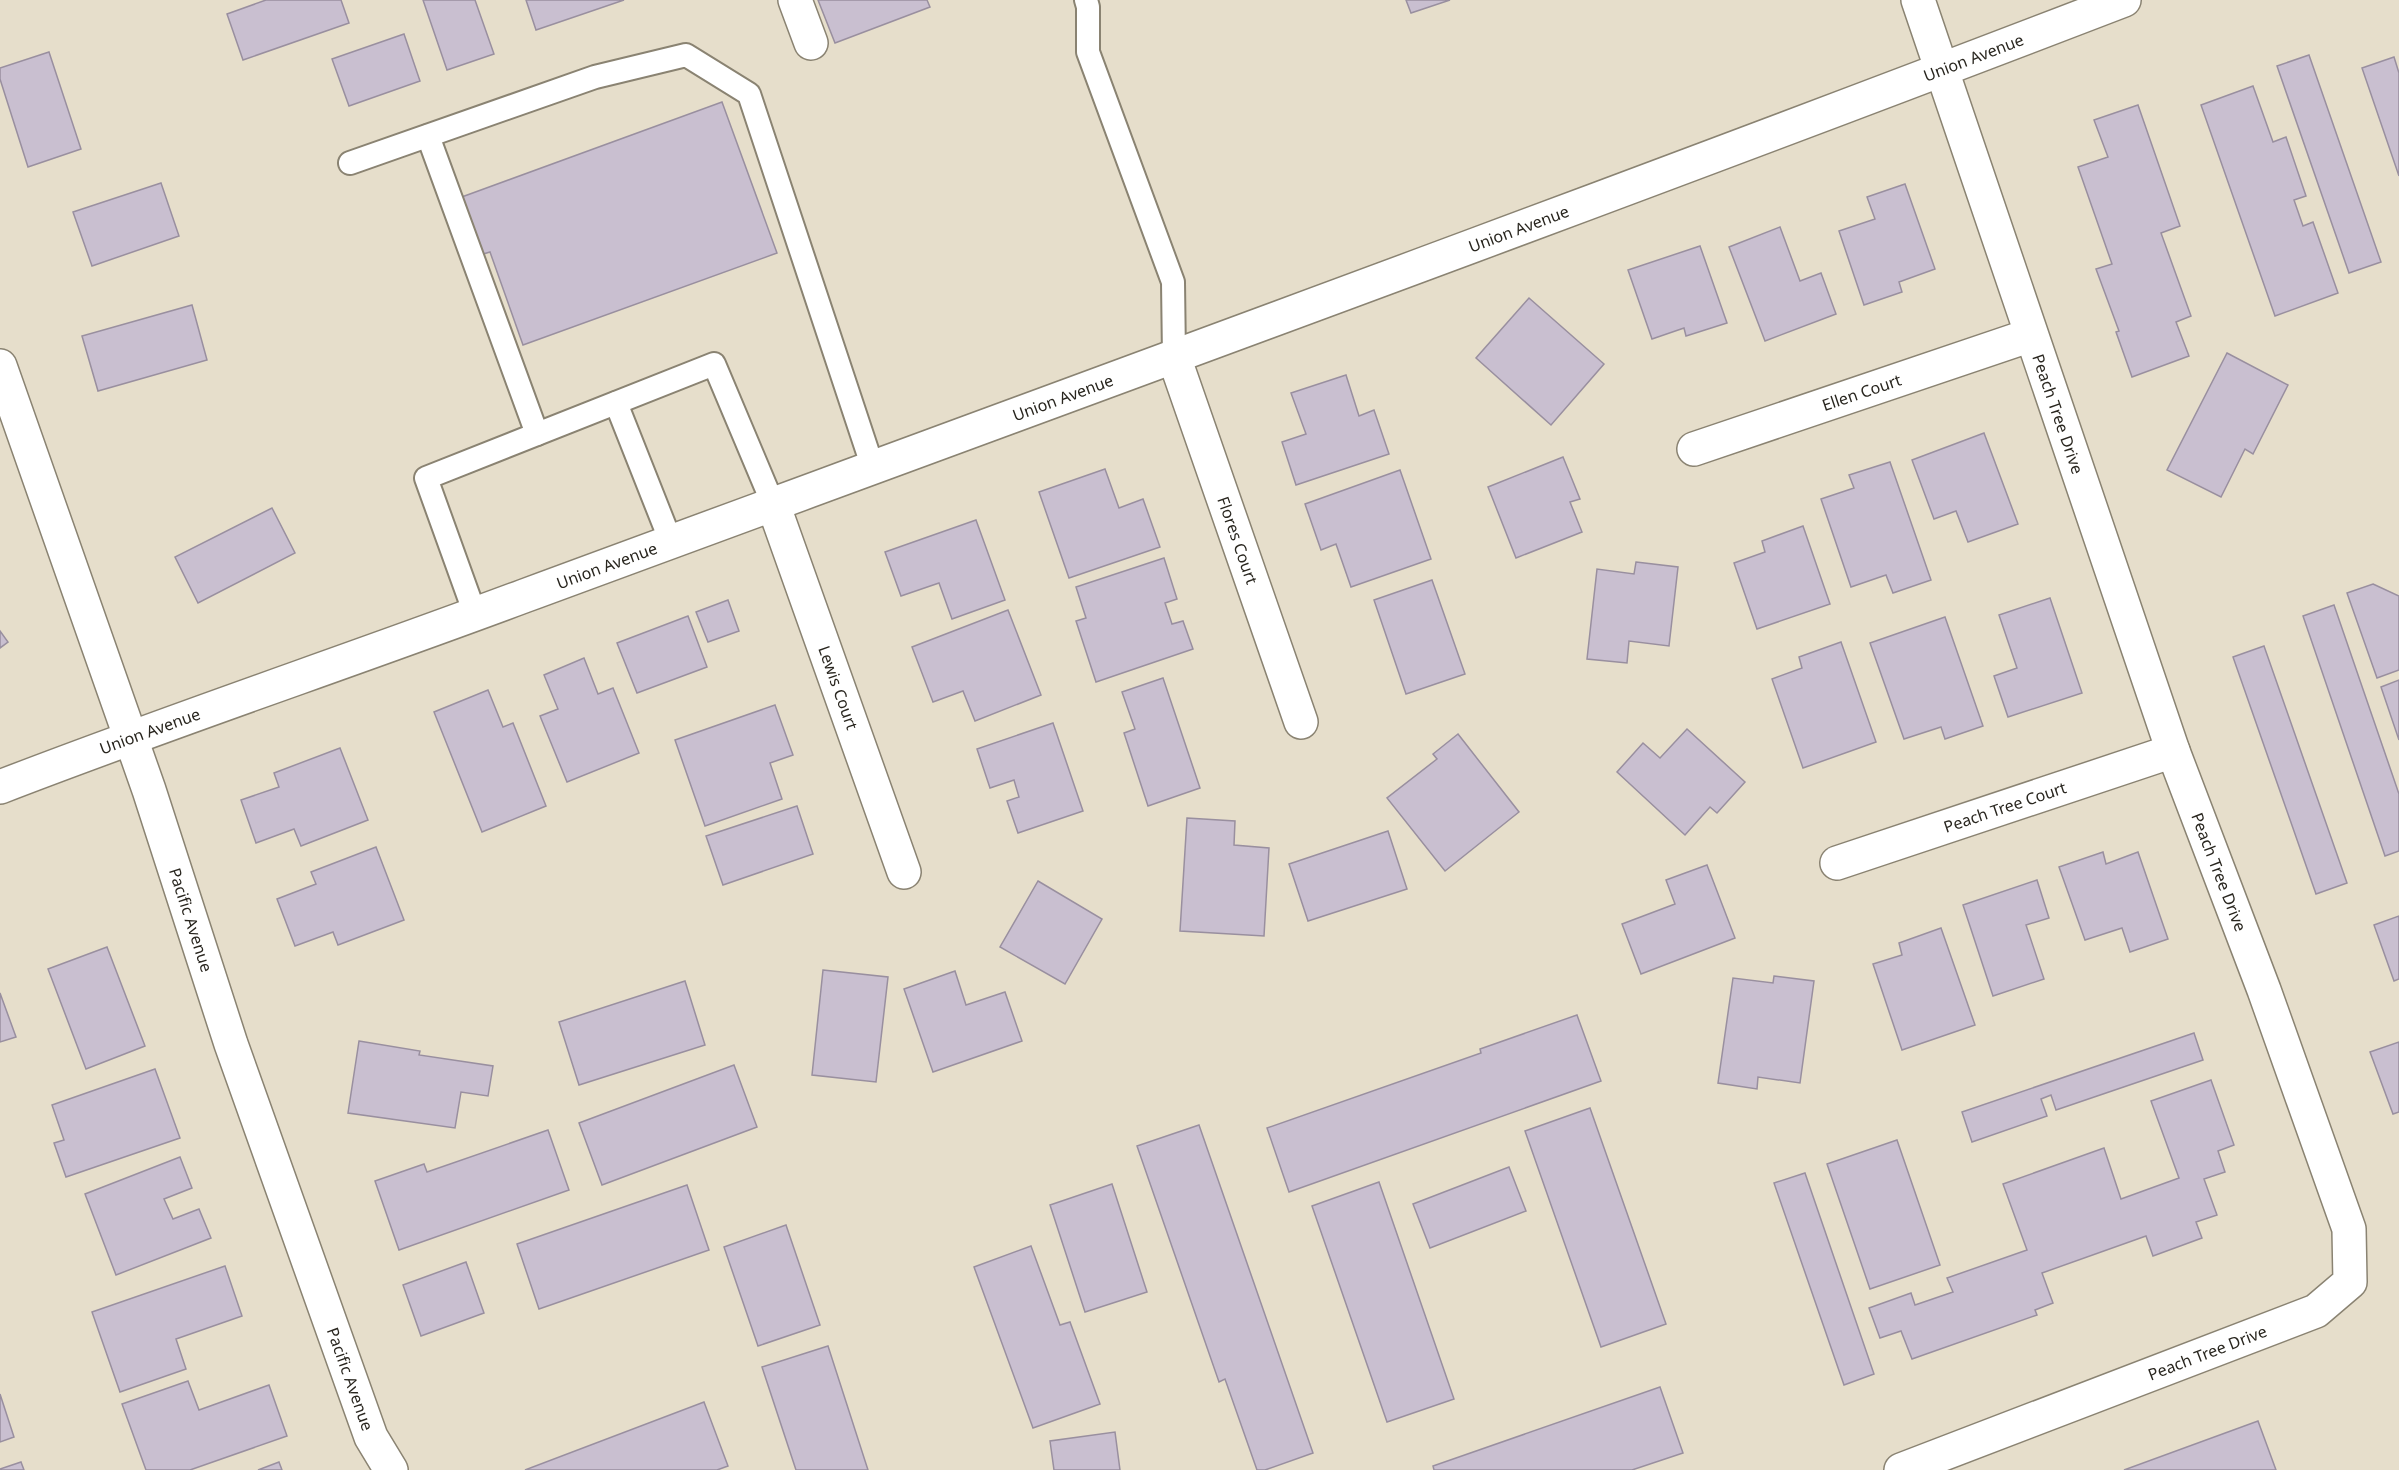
<svg xmlns="http://www.w3.org/2000/svg" width="2399" height="1470" viewBox="0 0 2399 1470" font-family="'Noto Sans',sans-serif">
<style>
.building{fill:#c9bfd0;stroke:#998f9f;stroke-width:1.5}
.lines{fill:none;stroke-linecap:round;stroke-linejoin:round}
.service-casing{stroke:#8a8372;stroke-width:26}
.minor-casing{stroke:#8a8372;stroke-width:36}
.tertiary-casing{stroke:#8a8372;stroke-width:36}
.service{stroke:#fff;stroke-width:22}
.minor{stroke:#fff;stroke-width:33}
.tertiary{stroke:#fff;stroke-width:33}
.labels{text-anchor:middle;stroke-width:5;stroke-linejoin:round;paint-order:stroke}
.street-label{font-size:16px;fill:#29261f;stroke:#fff}
</style>
<rect width="100%" height="100%" fill="#e6decb"/>
<g class="building">
<path d="M266,0h75l8,23 -106,37 -16,-46z"/>
<path d="M423,0h52l19,54 -47,16z"/>
<path d="M526,0h98l-88,30z"/>
<path d="M818,0h109l3,7 -95,36z"/>
<path d="M1406,0h44l-39,13z"/>
<path d="M404,34l16,47 -71,25 -17,-47z"/>
<path d="M49,52l32,97 -53,18 -28,-88v-11z"/>
<path d="M2309,55l72,207 -32,11 -72,-207z"/>
<path d="M2394,57l5,16v103l-37,-108z"/>
<path d="M2253,86l20,56 13,-5 20,59 -12,4 9,26 10,-4 25,71 -63,23 -74,-211z"/>
<path d="M722,102l55,151 -254,92 -33,-93 -10,3 -21,-57z"/>
<path d="M2138,105l42,121 -19,7 30,83 -15,6 13,34 -57,21 -16,-45 3,-1 -23,-62 16,-5 -34,-97 30,-10 -14,-37z"/>
<path d="M161,183l18,53 -87,30 -19,-54z"/>
<path d="M1905,184l30,85 -36,13 3,10 -38,13 -25,-74 36,-12 -8,-22z"/>
<path d="M1780,227l20,54 21,-8 15,41 -71,27 -36,-94z"/>
<path d="M1700,246l27,77 -41,13 -2,-8 -32,11 -24,-69z"/>
<path d="M1529,298l75,66 -53,61 -75,-67z"/>
<path d="M192,305l15,55 -109,31 -16,-55z"/>
<path d="M2227,353l61,32 -35,69 -8,-5 -24,48 -54,-27z"/>
<path d="M1346,375l13,41 15,-6 15,44 -93,31 -14,-43 24,-8 -15,-41z"/>
<path d="M1984,433l34,91 -50,18 -12,-31 -22,8 -22,-59z"/>
<path d="M1563,457l17,42 -10,3 12,30 -66,26 -28,-71z"/>
<path d="M1890,462l41,118 -38,13 -7,-18 -35,12 -30,-88 33,-11 -5,-13z"/>
<path d="M1105,469l14,39 24,-9 17,48 -91,31 -30,-86z"/>
<path d="M1400,470l31,89 -80,28 -15,-43 -15,6 -16,-46z"/>
<path d="M272,508l23,45 -97,50 -23,-46z"/>
<path d="M976,520l29,80 -53,19 -13,-36 -38,13 -16,-44z"/>
<path d="M1803,526l27,78 -73,25 -23,-66 31,-11 -3,-11z"/>
<path d="M1164,558l13,41 -12,4 7,21 11,-3 10,28 -97,33 -20,-61 10,-3 -10,-31z"/>
<path d="M1636,562l42,5 -9,79 -40,-5 -2,22 -40,-4 10,-90 37,5z"/>
<path d="M1432,580l33,94 -59,20 -32,-94z"/>
<path d="M2373,584l26,12v74l-22,8 -30,-85z"/>
<path d="M2050,598l32,95 -74,24 -14,-41 23,-8 -18,-53z"/>
<path d="M728,600l11,31 -31,11 -12,-30z"/>
<path d="M2334,605l65,189v57l-14,5 -82,-240z"/>
<path d="M1008,610l33,85 -66,26 -12,-30 -30,11 -21,-55z"/>
<path d="M688,616l19,51 -70,26 -20,-50z"/>
<path d="M1945,617l38,109 -38,13 -4,-12 -37,12 -34,-96z"/>
<path d="M0,631l8,11 -8,6z"/>
<path d="M1841,642l35,100 -73,26 -31,-89 30,-11 -3,-11z"/>
<path d="M2264,646l83,237 -31,11 -83,-237z"/>
<path d="M584,658l14,36 15,-6 26,65 -72,29 -27,-66 18,-7 -14,-34z"/>
<path d="M1163,678l37,110 -52,18 -24,-73 11,-4 -13,-37z"/>
<path d="M2399,680v60l-18,-53z"/>
<path d="M488,690l15,37 10,-4 33,83 -64,26 -48,-120z"/>
<path d="M775,705l18,50 -23,8 12,36 -77,27 -30,-86z"/>
<path d="M1053,723l30,88 -65,22 -11,-32 12,-4 -5,-17 -24,8 -13,-39z"/>
<path d="M1687,729l58,53 -28,31 -7,-6 -25,28 -68,-63 26,-29 17,15z"/>
<path d="M1458,734l61,78 -74,59 -58,-73 50,-39 -4,-5z"/>
<path d="M340,748l28,72 -67,26 -7,-17 -38,14 -15,-43 38,-13 -5,-14z"/>
<path d="M797,806l16,48 -90,31 -17,-49z"/>
<path d="M1187,818l48,3 -1,24 35,3 -5,88 -84,-5z"/>
<path d="M1388,831l19,58 -99,32 -19,-57z"/>
<path d="M376,847l28,73 -66,25 -5,-13 -38,14 -18,-47 39,-15 -5,-12z"/>
<path d="M2103,852l3,12 32,-12 30,87 -38,13 -8,-24 -37,12 -26,-73z"/>
<path d="M1707,865l28,73 -94,36 -19,-50 53,-20 -9,-24z"/>
<path d="M2037,880l12,38 -23,7 18,54 -51,17 -30,-91z"/>
<path d="M1038,881l64,38 -37,65 -65,-37z"/>
<path d="M2399,916v63l-5,2 -20,-56z"/>
<path d="M1941,928l34,97 -73,25 -29,-86 29,-9 -3,-12z"/>
<path d="M107,947l38,99 -59,23 -38,-100z"/>
<path d="M823,970l65,7 -12,105 -64,-7z"/>
<path d="M955,971l11,34 39,-13 17,49 -89,31 -29,-83z"/>
<path d="M1774,976l40,5 -14,102 -42,-6 -1,12 -39,-6 15,-105 40,5z"/>
<path d="M685,981l20,64 -126,40 -20,-63z"/>
<path d="M0,993l16,44 -16,5z"/>
<path d="M1577,1015l24,66 -312,111 -22,-64 214,-75 -1,-4z"/>
<path d="M2194,1033l9,27 -147,50 -5,-15 -10,4 6,17 -75,26 -10,-30z"/>
<path d="M359,1041l61,10 -1,4 74,11 -5,30 -27,-4 -6,36 -107,-15z"/>
<path d="M2399,1042v70l-6,2 -23,-62z"/>
<path d="M734,1065l23,62 -155,58 -23,-62z"/>
<path d="M155,1069l25,69 -114,39 -12,-34 10,-3 -12,-35z"/>
<path d="M2211,1080l23,65 -16,6 7,21 -21,7 13,36 -21,7 6,16 -49,18 -7,-20 -104,37 11,30 -18,7 2,5 -125,44 -11,-28 -21,7 -11,-30 42,-15 4,12 38,-13 -6,-14 80,-28 -24,-66 101,-36 17,51 58,-21 -28,-77z"/>
<path d="M1590,1108l76,216 -65,23 -76,-216z"/>
<path d="M1199,1125l114,328 -48,17h-8l-32,-91 -6,3 -82,-236z"/>
<path d="M548,1130l21,60 -170,60 -24,-69 49,-17 3,8z"/>
<path d="M1897,1140l43,125 -70,24 -43,-125z"/>
<path d="M180,1157l12,31 -28,11 9,20 26,-10 12,29 -95,37 -31,-81z"/>
<path d="M1509,1167l17,44 -96,37 -17,-44z"/>
<path d="M1805,1173l69,201 -30,11 -70,-202z"/>
<path d="M1379,1182l75,217 -67,23 -75,-216z"/>
<path d="M1112,1184l35,108 -62,20 -35,-107z"/>
<path d="M687,1185l22,65 -170,59 -22,-65z"/>
<path d="M786,1225l34,100 -62,21 -34,-99z"/>
<path d="M1031,1246l29,79 10,-3 30,82 -67,24 -59,-161z"/>
<path d="M466,1262l18,51 -63,23 -18,-51z"/>
<path d="M225,1266l17,50 -66,23 10,30 -66,23 -28,-80z"/>
<path d="M828,1346l40,124h-72l-34,-103z"/>
<path d="M188,1381l11,29 70,-25 18,51 -97,34h-44l-24,-66z"/>
<path d="M1660,1387l23,66 -51,17h-198l-1,-4z"/>
<path d="M0,1394l14,43 -14,5z"/>
<path d="M704,1402l24,64 -11,4h-192z"/>
<path d="M2258,1421l18,49h-152z"/>
<path d="M1115,1432l5,38h-66l-4,-29z"/>
<path d="M21,1462l3,8h-24v-1z"/>
<path d="M279,1462l3,8h-24z"/>
</g>
<g class="lines">
<defs>
<g id="service">
<path d="M1086,0l2,7v45l85,230 1,75"/>
<path d="M428,136l109,298"/>
<path d="M350,163l245,-86 91,-22 63,39 124,374"/>
<path d="M616,403l55,139"/>
<path d="M475,614l-49,-136 288,-114 59,140"/>
</g>
<g id="minor">
<path d="M795,0l16,43"/>
<path id="s1" d="M1174,357l127,365"/>
<path id="s2" d="M0,366l149,424 82,254 140,393 20,33"/>
<path id="s3" d="M1694,449l337,-114"/>
<path id="s4" d="M773,504l131,368"/>
<path id="s5" d="M1837,863l336,-112"/>
<path id="s6" d="M1901,1470l415,-159 34,-29 -1,-53 -85,-239 -91,-239 -255,-751"/>
</g>
<g id="tertiary">
<path id="s7" d="M0,787c173,-67 350,-126 524,-191 534,-197 1069,-392 1600,-596"/>
</g>
</defs>
<use href="#service" class="service-casing"/>
<use href="#minor" class="minor-casing"/>
<use href="#tertiary" class="tertiary-casing"/>
<use href="#service" class="service"/>
<use href="#minor" class="minor"/>
<use href="#tertiary" class="tertiary"/>
</g>
<g class="labels">
<g class="street-label">
<text dy="6" stroke="none"><textPath href="#s7" startOffset="2104">Union Avenue</textPath></text>
<text dy="6" stroke="none"><textPath href="#s7" startOffset="1618">Union Avenue</textPath></text>
<text dy="6" stroke="none"><textPath href="#s3" startOffset="177">Ellen Court</textPath></text>
<text dy="6" stroke="none"><textPath href="#s7" startOffset="1132">Union Avenue</textPath></text>
<text transform="translate(2058 414) rotate(71)" y="6">Peach Tree Drive</text>
<text dy="6" stroke="none"><textPath href="#s1" startOffset="194">Flores Court</textPath></text>
<text dy="6" stroke="none"><textPath href="#s7" startOffset="646">Union Avenue</textPath></text>
<text dy="6" stroke="none"><textPath href="#s4" startOffset="195">Lewis Court</textPath></text>
<text dy="6" stroke="none"><textPath href="#s7" startOffset="160">Union Avenue</textPath></text>
<text dy="6" stroke="none"><textPath href="#s5" startOffset="177">Peach Tree Court</textPath></text>
<text transform="translate(2219 872) rotate(69)" y="6">Peach Tree Drive</text>
<text dy="6" stroke="none"><textPath href="#s2" startOffset="586">Pacific Avenue</textPath></text>
<text dy="6" stroke="none"><textPath href="#s6" startOffset="328">Peach Tree Drive</textPath></text>
<text dy="6" stroke="none"><textPath href="#s2" startOffset="1072">Pacific Avenue</textPath></text>
</g>
</g>
</svg>
